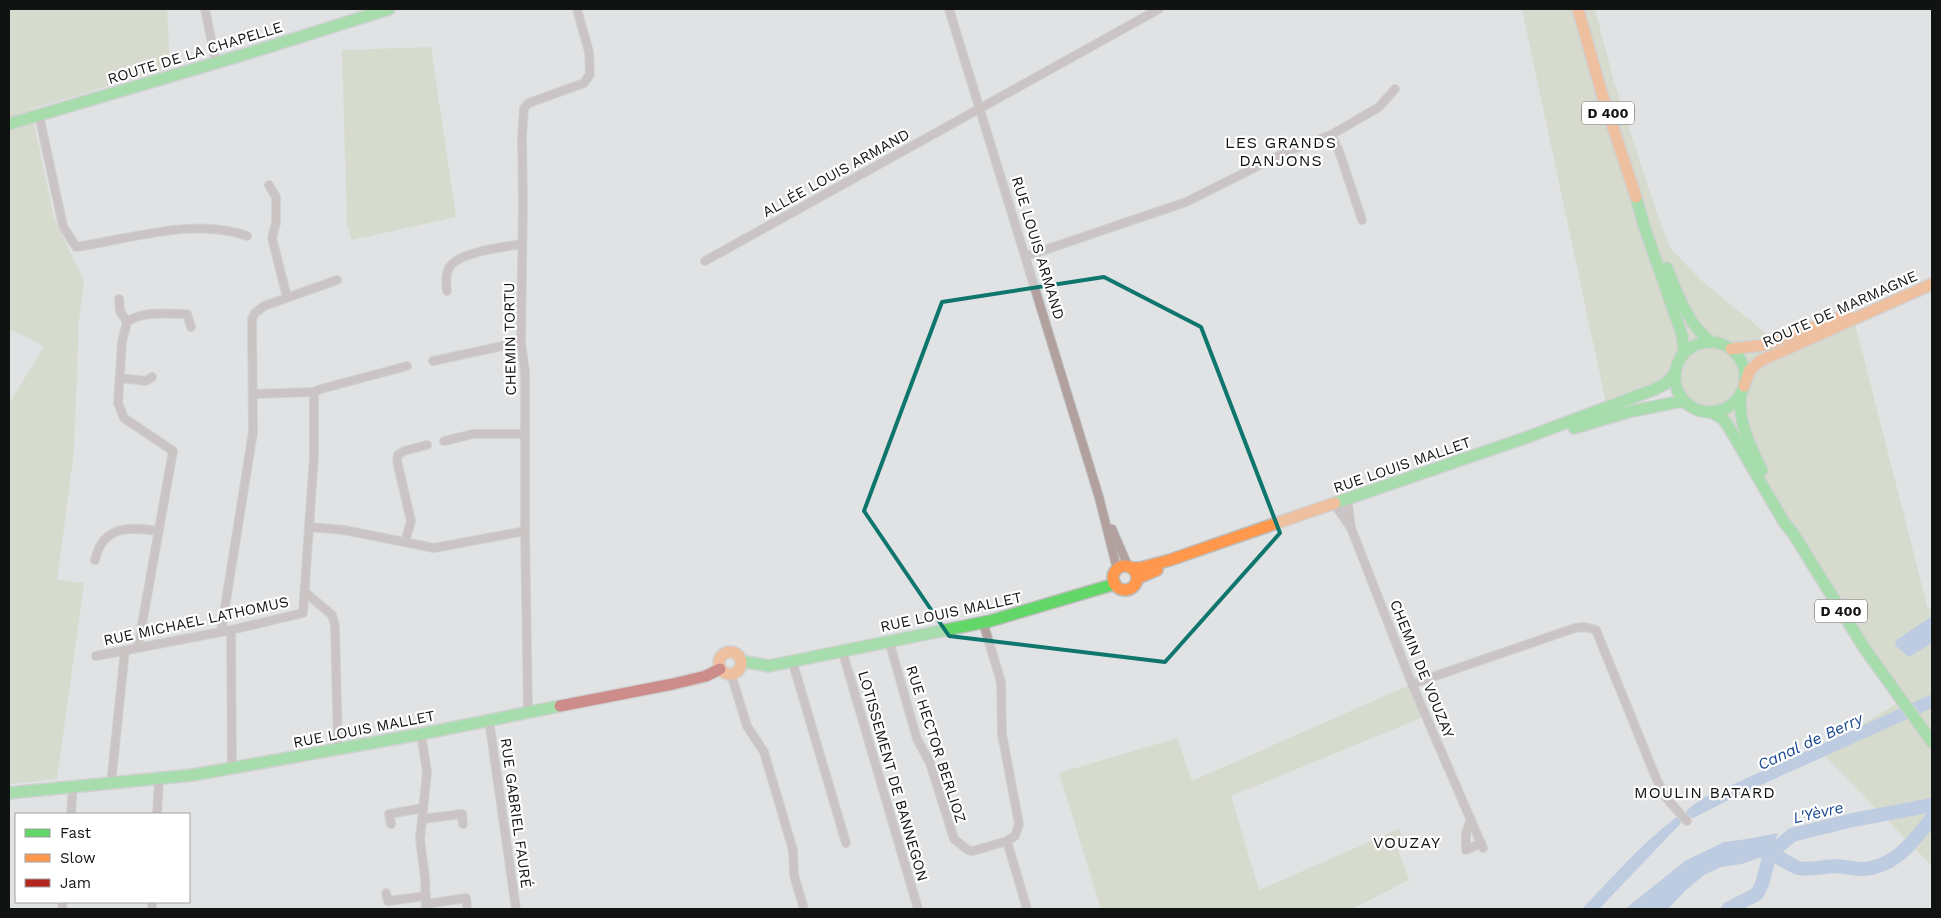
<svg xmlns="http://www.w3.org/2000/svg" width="1941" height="918" viewBox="0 0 1941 918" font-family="'Work Sans',sans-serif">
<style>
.green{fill:#ccd3b4}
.water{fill:#95b2de}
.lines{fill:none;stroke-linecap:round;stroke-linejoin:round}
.river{stroke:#95b2de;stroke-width:14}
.street-casing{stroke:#bcbdbd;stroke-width:10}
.fast-casing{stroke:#bcbdbd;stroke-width:14}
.slow-casing{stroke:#bcbdbd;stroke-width:14}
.jam-casing{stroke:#bcbdbd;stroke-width:14}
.street{stroke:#b1a09d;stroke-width:8}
.fast{stroke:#63d668;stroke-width:11}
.slow{stroke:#ff974d;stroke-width:11}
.jam{stroke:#b3261e;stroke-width:11}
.marked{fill:none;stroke:#0f766e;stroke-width:4;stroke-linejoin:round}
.labels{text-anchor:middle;stroke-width:4.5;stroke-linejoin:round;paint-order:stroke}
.shield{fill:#fff;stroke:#585959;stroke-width:1}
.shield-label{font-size:14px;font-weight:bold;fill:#111212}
.street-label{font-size:15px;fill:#111212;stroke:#fff}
.neighbourhood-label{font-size:16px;letter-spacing:1px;fill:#111212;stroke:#fff}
.water-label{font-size:16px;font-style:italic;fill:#184792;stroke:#fff}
</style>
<rect width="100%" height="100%" fill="#e0e2e4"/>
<g class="green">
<path d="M9,9h158l3,59 -139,41 23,109 24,50 6,15 -5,36 -5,133 -17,128 27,3 -27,196 -48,5v-380l35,-58 -35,-17z"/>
<path d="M1522,9h73l19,73 43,131 13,35 32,33 89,73 64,-30 73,285 4,-2v259l-113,-116 82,-49 -168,-265 -26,-24 -10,-2 -11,-7 -10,-15 -1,-7 -68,27z"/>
<path d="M431,47l25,170 -104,23 -5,-16 -5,-174z"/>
<path d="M1412,684l14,32 -195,80 28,94 140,-61 3,8 -7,4 14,39 -57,29h-251l-42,-136 118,-35 15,43z"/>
</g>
<g class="water">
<path d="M1932,616v27l-23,14 -13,-11 -1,-5z"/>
<path d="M1932,694v14l-191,86 -48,24 -4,-1 -6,4 -84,88h-17c28,-29 59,-65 91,-89 4,-4 8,-3 13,-6l1,-4 16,-12z"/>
<path d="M1778,833l-8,21 -28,10 -21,3 -17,8 -18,15 -18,19h-43l60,-48 39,-19 23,-3z"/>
</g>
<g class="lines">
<g class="river">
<path d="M1752,850c16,-2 32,12 46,18 11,3 27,-2 39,-2 9,1 18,3 26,3 33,-2 50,-28 69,-51"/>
<path d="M1770,854l22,-19 61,-15 79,-15"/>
<path d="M1728,909l29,-15 5,-10 8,-30"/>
</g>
<defs>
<g id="street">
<path d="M205,9l11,54"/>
<path d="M949,9l150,488 18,72"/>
<path d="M39,115l24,111 13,21c54,-8 119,-30 171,-11"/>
<path d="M1331,135l8,16 23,69"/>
<path d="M269,185l7,12v26l-4,15 15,59"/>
<path d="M1027,256l159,-54 102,-51 43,-16 48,-28 16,-18"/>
<path d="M705,261l454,-252"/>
<path d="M447,291c-1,-7 -2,-16 2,-23 8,-16 56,-21 73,-24"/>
<path d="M119,299l1,12 7,11"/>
<path d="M433,361l88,-19"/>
<path d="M120,378l26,3 6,-4"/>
<path d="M254,394l60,-2"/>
<path d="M444,441l29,-7h52"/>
<path d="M1341,502l7,3 3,23 -14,-20z"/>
<path d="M310,527l34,3 90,18 91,-17"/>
<path d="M1351,528l61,156 71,164"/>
<path d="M1112,529l16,37"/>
<path d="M405,542l6,-21 -14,-60 1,-6 6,-4 23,-6"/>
<path d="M95,560c8,-36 36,-33 64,-29"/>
<path d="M305,592l27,23 3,11 3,123"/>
<path d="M231,630l1,138"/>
<path d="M221,632l32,-200 -1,-113 3,-6 9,-7 73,-26"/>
<path d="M889,641l28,98 13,24 24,76 14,11 5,1 34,-10 8,-5 4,-12 -17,-90 -1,-52 -18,-60"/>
<path d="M138,647l35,-196 -49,-33 -6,-15 4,-61 5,-20c16,-12 41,-8 60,-8l4,13"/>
<path d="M842,650l76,259"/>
<path d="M96,656l135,-26 72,-17 11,-157v-64l7,-3 86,-23"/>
<path d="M792,660l54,183"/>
<path d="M731,674l16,52 17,26 29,98 1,25 10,34"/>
<path d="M1412,684l163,-56 10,-1 11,3 60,148 11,21 20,22"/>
<path d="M528,712l-3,-181v-159l-4,-30 2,-141 -1,-64 2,-29 5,-5 55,-20 6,-9 -1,-22 -12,-43"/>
<path d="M489,720l27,189"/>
<path d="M421,734l6,38 -7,67 5,39 1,31"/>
<path d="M111,784l14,-134"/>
<path d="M71,814l2,-27"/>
<path d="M157,814l2,-34"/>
<path d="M422,819l40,-5 1,10"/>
<path d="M1471,819l-5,14v17l15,-7"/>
<path d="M391,824l-2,-10 34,-6"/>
<path d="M1007,841l20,68"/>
<path d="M386,893l2,8 38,-5"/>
<path d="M426,904l40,-6 1,7"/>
<path d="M62,909l1,-7"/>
<path d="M152,909v-7"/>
</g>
<g id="fast">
<path d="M9,124l240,-71 140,-44"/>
<path d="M1636,197l8,29 38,109 2,14 -3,8"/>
<path d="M1667,268c11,27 20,55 44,74"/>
<circle cx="1710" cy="377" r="35"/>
<path d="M1741,393c-4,28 9,53 21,77"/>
<path d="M1712,412l11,7 4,5 57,98 9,11 72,116 67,93"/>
<path d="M1574,428l54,-16 54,-11 4,2"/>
<path d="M1335,503l190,-65 128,-48 12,-6 10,-10"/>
<path d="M741,661l28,5 221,-45 125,-37"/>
<path d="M9,793l184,-18 228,-41 139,-28"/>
</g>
<g id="slow">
<path d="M1578,9l24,85 34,103"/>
<path d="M1731,349l33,-4 83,-30"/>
<path d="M1744,386l6,-16 10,-9 172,-77"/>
<circle cx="1125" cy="578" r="12"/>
<path d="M1132,568h8l30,-8 165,-57"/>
<path d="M1138,578l19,-8"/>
<circle cx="730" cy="663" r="11"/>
</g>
<path id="jam" d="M560,706l113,-22 33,-8 14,-7"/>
</defs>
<use href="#street" class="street-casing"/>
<use href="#fast" class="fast-casing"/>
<use href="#slow" class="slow-casing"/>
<use href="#jam" class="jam-casing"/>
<use href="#street" class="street"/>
<use href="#fast" class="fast"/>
<use href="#slow" class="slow"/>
<use href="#jam" class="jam"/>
</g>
<path d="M0 0H1941V918H0ZM1104,277l97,50 79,206 -115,129 -216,-26 -85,-125 78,-209z" fill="#e0e2e4" fill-opacity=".55" fill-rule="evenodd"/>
<path class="marked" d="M1104,277l97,50 79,206 -115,129 -216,-26 -85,-125 78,-209z"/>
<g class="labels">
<g class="shield">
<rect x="1582" y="101.5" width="52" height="23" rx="4"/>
<rect x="1815" y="599.5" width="52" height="23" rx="4"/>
</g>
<g class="shield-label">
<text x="1608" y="118">D 400</text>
<text x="1841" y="616">D 400</text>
</g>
<g class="street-label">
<text transform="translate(195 53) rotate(-17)" y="5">ROUTE DE LA CHAPELLE</text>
<text transform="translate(836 173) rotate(-29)" y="5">ALLÉE LOUIS ARMAND</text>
<text transform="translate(1038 248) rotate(73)" y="5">RUE LOUIS ARMAND</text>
<text transform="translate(1840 309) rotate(-24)" y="5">ROUTE DE MARMAGNE</text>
<text transform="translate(510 339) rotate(-91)" y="5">CHEMIN TORTU</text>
<text transform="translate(1402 465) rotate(-19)" y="5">RUE LOUIS MALLET</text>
<text transform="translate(951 612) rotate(-12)" y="5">RUE LOUIS MALLET</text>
<text transform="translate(196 621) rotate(-12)" y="5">RUE MICHAEL LATHOMUS</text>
<text transform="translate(1422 669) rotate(68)" y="5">CHEMIN DE VOUZAY</text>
<text transform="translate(364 729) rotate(-11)" y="5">RUE LOUIS MALLET</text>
<text transform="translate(936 744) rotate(72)" y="5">RUE HECTOR BERLIOZ</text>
<text transform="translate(893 776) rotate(74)" y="5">LOTISSEMENT DE BANNEGON</text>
<text transform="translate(516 813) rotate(82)" y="5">RUE GABRIEL FAURÉ</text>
</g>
<g class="neighbourhood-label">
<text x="1281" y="148">LES GRANDS<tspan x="1281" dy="18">DANJONS</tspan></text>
<text x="1705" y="798">MOULIN BATARD</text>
<text x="1407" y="848">VOUZAY</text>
</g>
<g class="water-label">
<text transform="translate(1810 741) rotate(-25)" y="6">Canal de Berry</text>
<text transform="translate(1818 812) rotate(-13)" y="6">L'Yèvre</text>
</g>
</g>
<rect width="1941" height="918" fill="none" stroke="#111212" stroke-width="20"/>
<rect x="15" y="813" width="175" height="90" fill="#ffffff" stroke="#a0a0a0"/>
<rect x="25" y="829" width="25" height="8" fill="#63d668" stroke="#a0a0a0"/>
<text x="60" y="838" font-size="15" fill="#111212">Fast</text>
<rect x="25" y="854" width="25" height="8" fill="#ff974d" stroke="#a0a0a0"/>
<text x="60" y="863" font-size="15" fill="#111212">Slow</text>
<rect x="25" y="879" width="25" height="8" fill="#b3261e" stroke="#a0a0a0"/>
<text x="60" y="888" font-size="15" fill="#111212">Jam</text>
</svg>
